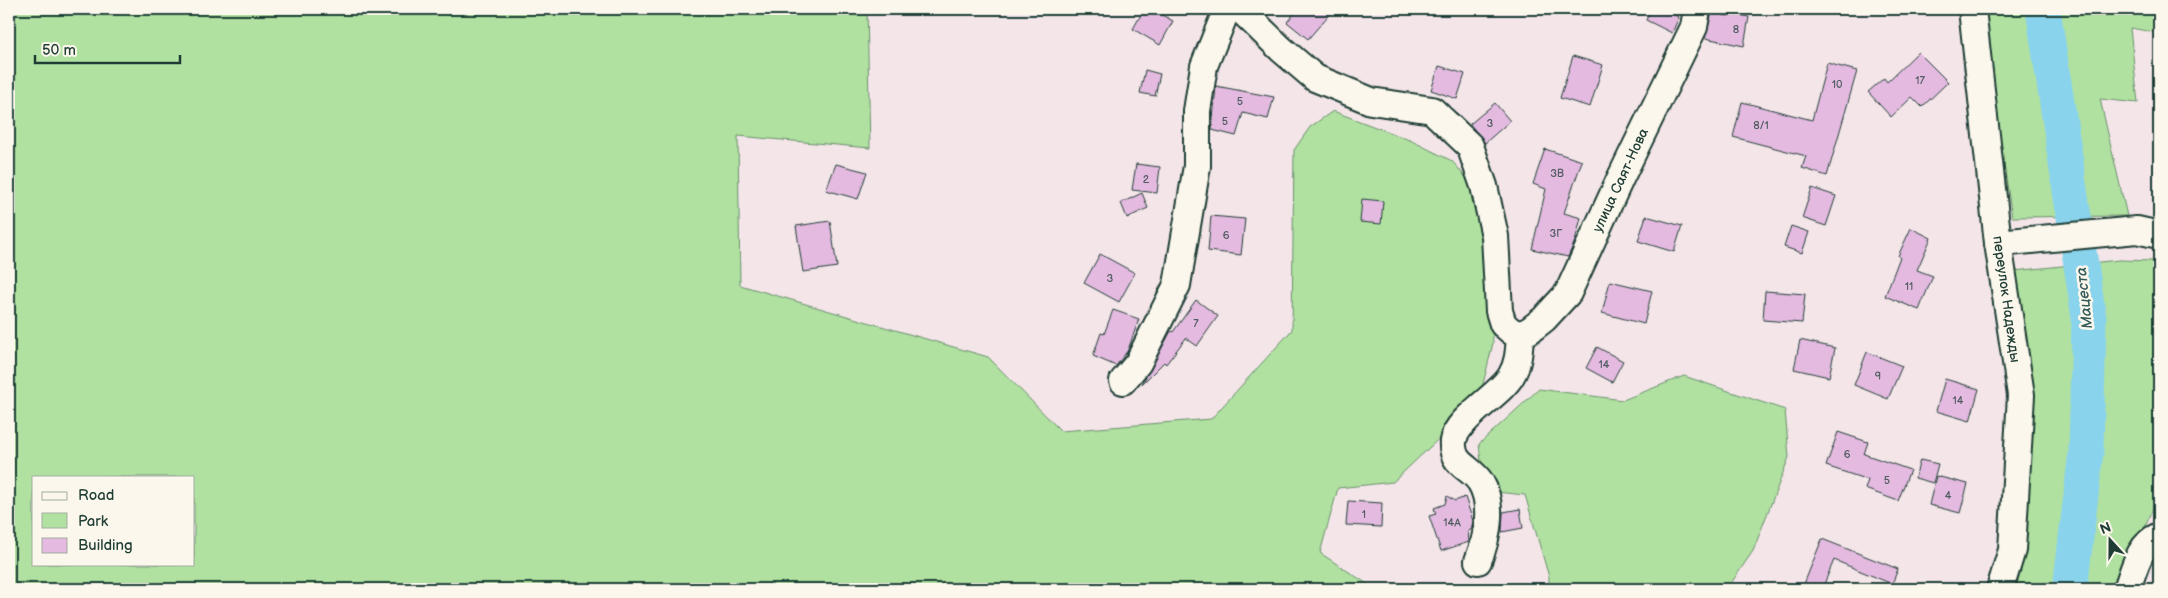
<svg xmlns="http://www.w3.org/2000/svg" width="2168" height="598" viewBox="0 0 2168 598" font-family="'Balsamiq Sans',sans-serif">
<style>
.green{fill:#b0e1a1;stroke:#688f6a;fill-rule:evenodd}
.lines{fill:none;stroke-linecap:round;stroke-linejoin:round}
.river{stroke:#8ad3ec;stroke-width:35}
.building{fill:#e4bae1;stroke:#1f3d34}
.minor-casing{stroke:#1f3d34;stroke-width:30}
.minor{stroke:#fbf7ec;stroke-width:26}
.labels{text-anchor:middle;stroke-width:5;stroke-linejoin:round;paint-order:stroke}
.number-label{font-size:11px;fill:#505c5f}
.street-label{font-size:14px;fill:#1f3d34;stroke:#fbf7ec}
.water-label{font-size:15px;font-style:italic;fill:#345b59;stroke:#fbf7ec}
</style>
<rect width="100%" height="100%" fill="#f4e5e9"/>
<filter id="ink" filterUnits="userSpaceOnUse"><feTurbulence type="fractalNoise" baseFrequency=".02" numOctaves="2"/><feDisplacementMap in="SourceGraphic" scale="10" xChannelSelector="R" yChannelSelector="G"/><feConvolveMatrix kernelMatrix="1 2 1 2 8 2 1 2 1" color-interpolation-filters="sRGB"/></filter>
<g filter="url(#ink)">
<g class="green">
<path d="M9,9h858l3,139 -132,-12 2,149 248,72 73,74 150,-12 81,-89 2,-180 16,-23 23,-16 79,30 40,20 23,27 11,54 7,101 -12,49 -32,37 -56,53 -55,6 -18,65 55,36h-1366zM34,477h160v87h-160z"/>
<path d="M1980,9h179v24l-29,-5 8,75 -38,-4 27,117 -115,1z"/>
<path d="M2119,260l34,1 6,5v228l-40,95h-111l6,-318z"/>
<path d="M1684,376l101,34 4,47 -36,94 -26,38h-178v-12l-24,-82 -29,-3 -14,-22 -3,-26 60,-55 84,11z"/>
</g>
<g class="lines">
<path class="river" d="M2043,9l46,309 -3,134 -16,137"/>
</g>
<g class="building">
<path d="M1144,9h7l22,12 -13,24 -27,-16z"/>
<path d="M1298,9h36l-26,30 -21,-17z"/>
<path d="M1651,9h10l18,8 -7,16 -26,-13z"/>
<path d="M1712,13l16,3 1,-3 20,4 -5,29 -39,-8z"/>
<path d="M1918,52l30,30 -26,25 -10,-10 -21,20 -23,-25 16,-14 3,4z"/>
<path d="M1573,56l30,9 -13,42 -30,-9z"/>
<path d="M1827,63l30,8 -30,105 -25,-8 4,-12 -73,-19 9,-35 70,18z"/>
<path d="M1439,66l26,8 -8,25 -26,-9z"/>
<path d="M1145,70l15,4 -5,22 -15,-3z"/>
<path d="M1216,86l58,11 -6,22 -25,-6 -7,23 -24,-6z"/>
<path d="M1495,103l15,18 -25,22 -15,-19z"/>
<path d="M1545,149l37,12 -18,52 17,5 -6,23 -7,16 -36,-8 14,-60 -13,-5z"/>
<path d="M836,164l31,8 -9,27 -32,-9z"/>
<path d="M1136,164l24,3 -3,26 -25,-3z"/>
<path d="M1812,188l24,8 -10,30 -24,-8z"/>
<path d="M1142,193l6,15 -21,10 -6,-15z"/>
<path d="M1362,199l21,2 -2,23 -21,-2z"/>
<path d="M1211,216l34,3 -4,36 -33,-4z"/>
<path d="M1646,216l36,10 -8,26 -36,-11z"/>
<path d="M830,221l7,46 -34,5 -7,-46z"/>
<path d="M1791,226l18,6 -7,21 -18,-6z"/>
<path d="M1911,228l20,10 -14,32 16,6 -14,34 -34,-14 15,-39 -2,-1z"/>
<path d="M1100,254l35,19 -16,29 -35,-19z"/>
<path d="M1610,281l42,10 -8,33 -42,-11z"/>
<path d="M1765,291l40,3 -3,29 -39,-3z"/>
<path d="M1196,300l22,16 -21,30 -11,-8 -20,26 -2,-2 -22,22 29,-53 2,1z"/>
<path d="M1113,310l26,9 -11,31 -12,16 -23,-10 8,-23 3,1z"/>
<path d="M1800,340l35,8 -6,29 -35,-8z"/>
<path d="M1597,347l26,14 -11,21 -26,-14z"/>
<path d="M1867,352l35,14 -14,33 -34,-14z"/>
<path d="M1945,379l34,10 -9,32 -34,-10z"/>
<path d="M1838,432l30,10 -4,12 46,16 -12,31 -33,-12 3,-9 -42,-14z"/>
<path d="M1920,460l18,4 -5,19 -18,-5z"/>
<path d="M1936,476l32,8 -8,29 -31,-8z"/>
<path d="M1447,496l8,5 10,-4 8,24 -2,9 -3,1 1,11 -28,9 -12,-35 7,-2 -2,-6 11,-4z"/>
<path d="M1348,501l34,2 -1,24 -35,-2z"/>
<path d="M1520,509l3,19 -21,4 1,-20z"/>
<path d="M1822,539l76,30 -6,15 -58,-24 -12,29h-20z"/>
</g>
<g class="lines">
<defs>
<g id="minor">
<path d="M1240,9l41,40 34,29 56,23 61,9 38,36 14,40 11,50 4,75 4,13 8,7 9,4 10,-5 14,-11 24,-26 52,-114 74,-152 3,-18"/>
<path d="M1972,9l26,234 23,152 -9,155 -12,39"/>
<path d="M1998,243l139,-13 22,5"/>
<path d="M1123,381l15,-18 39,-78 20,-119v-55l7,-45 23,-57"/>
<path d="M1478,561c9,-22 16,-56 3,-78 -10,-17 -30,-17 -28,-42 3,-22 48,-47 58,-65 8,-13 8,-27 9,-41"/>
<path d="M2127,589c7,-19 12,-45 32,-53"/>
</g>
</defs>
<use href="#minor" class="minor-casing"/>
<use href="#minor" class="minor"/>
</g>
</g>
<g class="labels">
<g class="number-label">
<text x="1736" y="33">8</text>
<text x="1920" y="84">17</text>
<text x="1837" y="88">10</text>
<text x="1240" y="105">5</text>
<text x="1225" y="125">5</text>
<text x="1490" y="127">3</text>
<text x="1761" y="129">8/1</text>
<text x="1557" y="177">3В</text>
<text x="1146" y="183">2</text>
<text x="1556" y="237">3Г</text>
<text x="1226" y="239">6</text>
<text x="1110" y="282">3</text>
<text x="1909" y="290">11</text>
<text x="1196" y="327">7</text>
<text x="1604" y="368">14</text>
<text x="1878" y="380">9</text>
<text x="1958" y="404">14</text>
<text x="1847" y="458">6</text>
<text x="1887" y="484">5</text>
<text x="1948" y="499">4</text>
<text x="1364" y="518">1</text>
<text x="1452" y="526">14А</text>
</g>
<g class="street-label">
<text transform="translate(1620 180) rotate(-65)" y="5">улица Саят-Нова</text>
<text transform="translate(2007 299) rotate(82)" y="5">переулок Надежды</text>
</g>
<g class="water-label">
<text transform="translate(2084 298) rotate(-96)" y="5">Мацеста</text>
</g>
</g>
<rect width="2168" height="598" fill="none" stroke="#fbf7ec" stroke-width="30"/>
<rect x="15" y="15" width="2138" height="568" fill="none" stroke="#1f3d34" stroke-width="2" filter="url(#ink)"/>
<rect x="32" y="476" width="162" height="90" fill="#fbf7ec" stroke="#a3ada2"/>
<rect x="42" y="492" width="25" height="8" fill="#fbf7ec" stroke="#a3ada2"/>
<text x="78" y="500" font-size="15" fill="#1f3d34">Road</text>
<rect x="42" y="513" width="25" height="15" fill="#b0e1a1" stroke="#a3ada2"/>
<text x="78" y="526" font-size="15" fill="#1f3d34">Park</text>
<rect x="42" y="538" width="25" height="15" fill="#e4bae1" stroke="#a3ada2"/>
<text x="78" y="550" font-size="15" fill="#1f3d34">Building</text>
<g transform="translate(2110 540) rotate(339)" stroke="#fbf7ec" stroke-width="4" paint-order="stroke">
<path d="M0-4L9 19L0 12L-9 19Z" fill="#1f3d34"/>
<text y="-8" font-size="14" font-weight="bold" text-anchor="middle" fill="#1f3d34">N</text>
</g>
<path d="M35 55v8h145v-8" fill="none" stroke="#1f3d34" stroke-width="2.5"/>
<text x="42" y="55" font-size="15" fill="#1f3d34" stroke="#fbf7ec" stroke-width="4" paint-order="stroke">50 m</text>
</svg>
